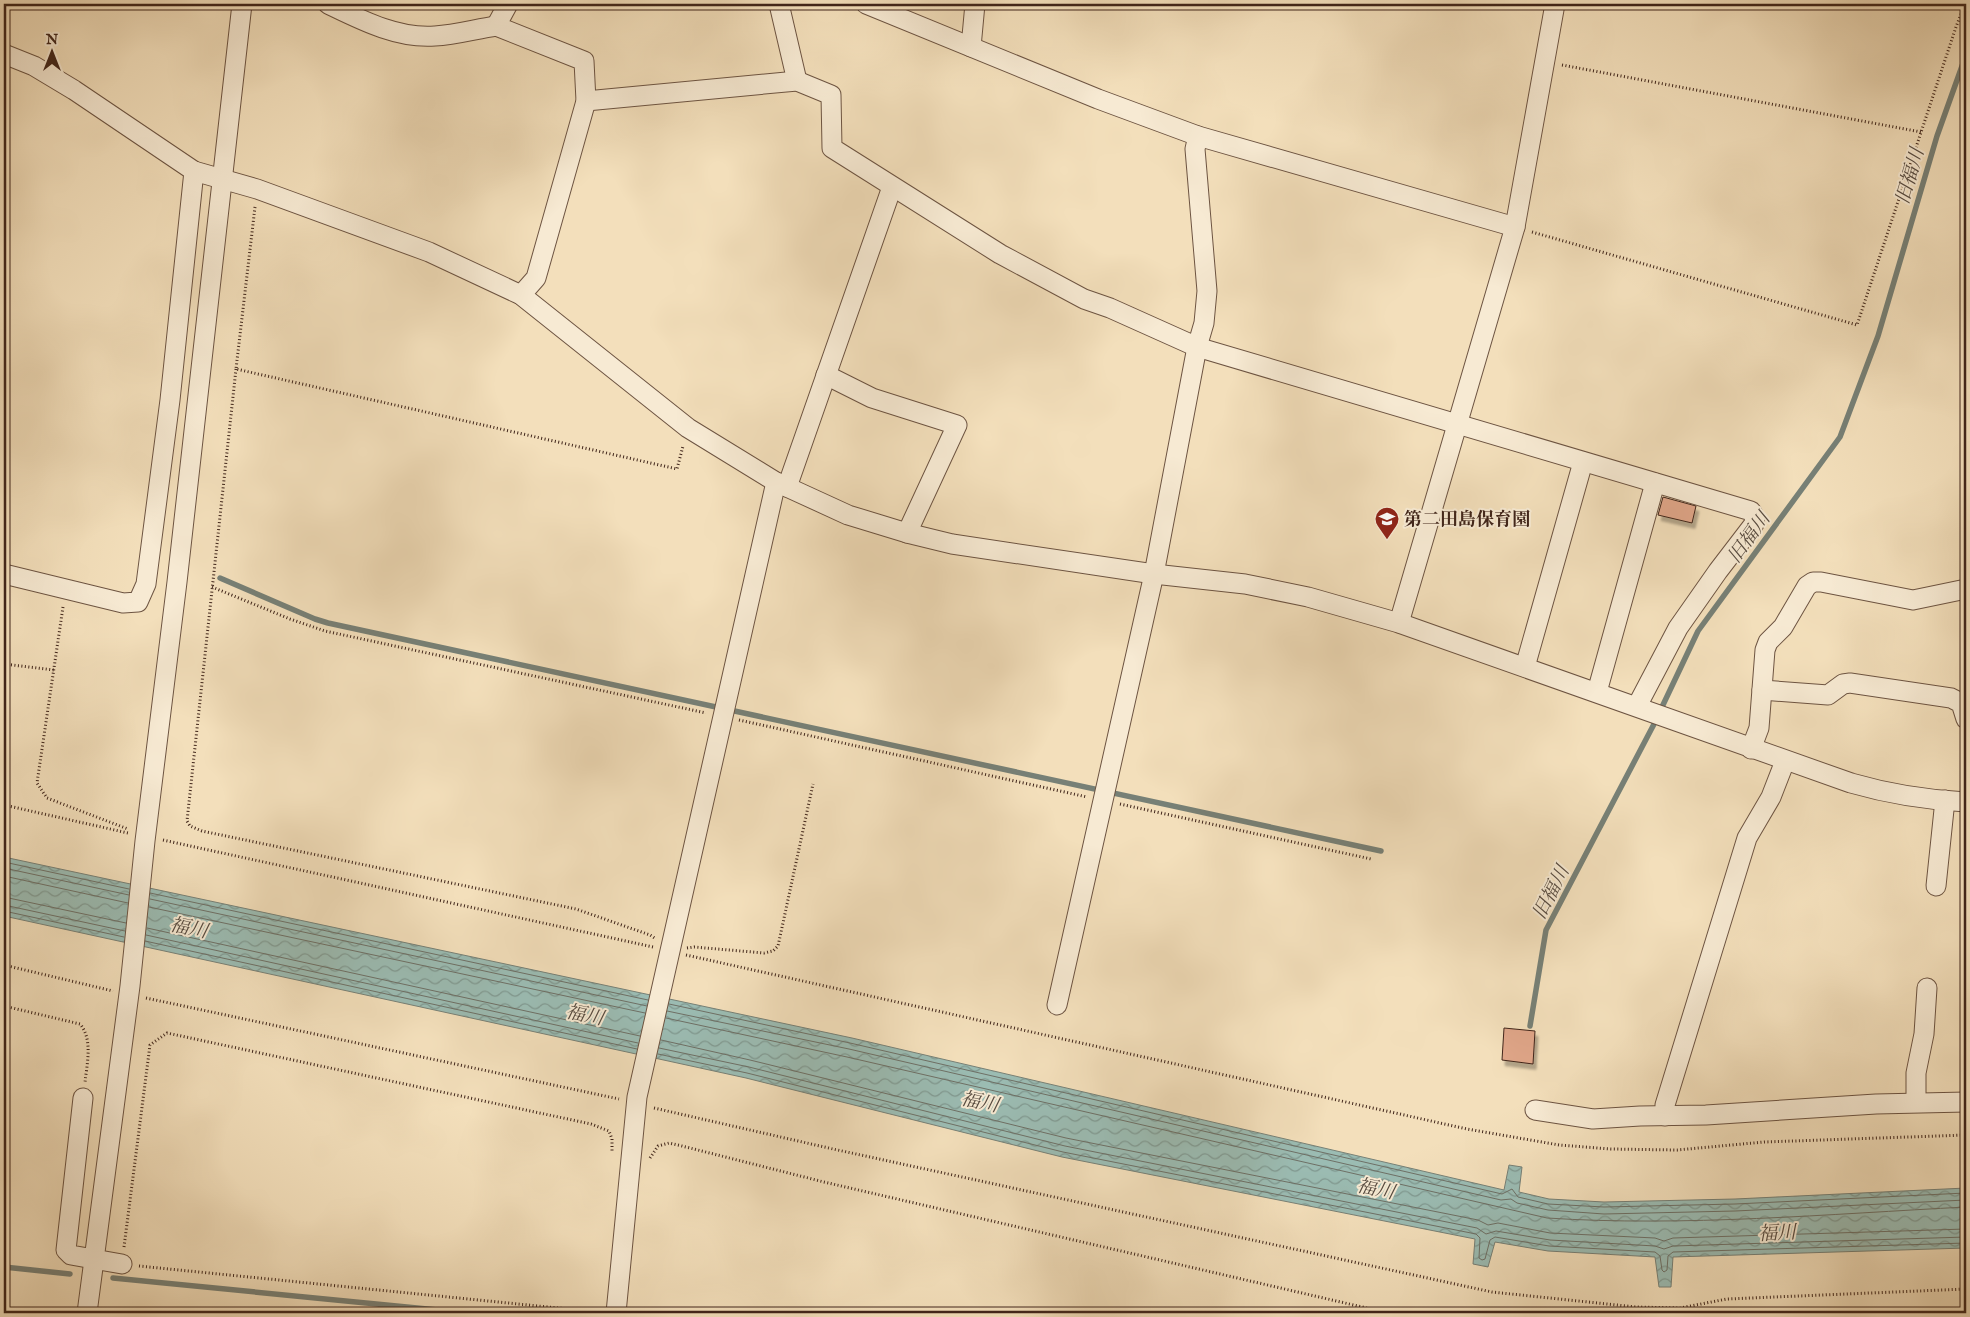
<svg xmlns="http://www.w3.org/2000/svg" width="1970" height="1317" viewBox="0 0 1970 1317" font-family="'IM FELL English','Noto Serif JP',serif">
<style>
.water{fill:url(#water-waves);stroke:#778076}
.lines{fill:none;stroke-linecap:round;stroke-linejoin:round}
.shore{stroke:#6e7066;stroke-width:1}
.stream{stroke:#778076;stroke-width:5.5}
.building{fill:#e0a689;stroke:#40251a;filter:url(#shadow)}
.minor-casing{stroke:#6d5442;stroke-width:21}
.path{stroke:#40251a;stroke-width:3;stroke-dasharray:1 2.5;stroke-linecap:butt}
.minor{stroke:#f7ead3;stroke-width:19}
.labels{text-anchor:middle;stroke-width:4;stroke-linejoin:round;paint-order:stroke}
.poi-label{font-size:18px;font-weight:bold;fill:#40251a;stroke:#f7ead3;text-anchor:start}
.water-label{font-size:19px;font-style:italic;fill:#574b40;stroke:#f7ead3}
</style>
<defs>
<pattern id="water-waves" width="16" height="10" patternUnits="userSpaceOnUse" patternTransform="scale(1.25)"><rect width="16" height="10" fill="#9bbcb3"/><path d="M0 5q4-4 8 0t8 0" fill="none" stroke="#809991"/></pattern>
<filter id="shadow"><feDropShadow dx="3" dy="5.5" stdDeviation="1" flood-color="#0004"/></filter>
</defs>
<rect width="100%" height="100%" fill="#f3dfbb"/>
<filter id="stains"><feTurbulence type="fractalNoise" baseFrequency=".004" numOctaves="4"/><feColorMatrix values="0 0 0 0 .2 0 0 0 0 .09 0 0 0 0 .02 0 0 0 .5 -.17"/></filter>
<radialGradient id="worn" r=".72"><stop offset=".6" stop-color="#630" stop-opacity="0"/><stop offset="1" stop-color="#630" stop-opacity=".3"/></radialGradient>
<path class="water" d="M4,857l848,181 652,152 5,-25 13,2 -3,25 30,7 55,3 131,-3 231,-11v60l-293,9 -2,30h-12l-4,-30 -107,-6 -53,-9 -7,25 -15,-3 2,-25 -413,-82 -316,-79 -742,-162z"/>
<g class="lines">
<g class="shore">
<path d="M4,862l125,27"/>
<path d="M4,868l125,27"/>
<path d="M4,876l124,27"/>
<path d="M150,893l498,107"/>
<path d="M4,897l122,26"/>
<path d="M150,899l497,107"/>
<path d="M4,905l121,26"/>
<path d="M149,907l496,106"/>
<path d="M4,911l120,26"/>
<path d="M147,928l493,108"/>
<path d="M146,935l492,108"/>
<path d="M145,941l492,108"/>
<path d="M669,1004l181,39 652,151 10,-5 6,8 30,7 56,3 131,-3 231,-11"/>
<path d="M667,1011l182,38 652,151 10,-1 6,4 31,7 56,4 131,-3 231,-11"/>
<path d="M666,1018l181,39 700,161c137,9 282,-4 419,-11"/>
<path d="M661,1040l89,20 316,78 412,82 10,5 10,-2 52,10 105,5 9,3 9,-3 293,-9"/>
<path d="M659,1048l90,19 316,79 412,82 9,6 10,-3 54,9 105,6 9,3 9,-3 293,-9"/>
<path d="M658,1054l89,19 316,79 413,82 4,4 -1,20 3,2 3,-1 5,-19 5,-3 54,9 106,6 5,4 2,14 2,2 3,-2 1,-14 5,-4 293,-9"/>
</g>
<g class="stream">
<path d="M220,578l95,41 13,4 1053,228"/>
<path d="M1530,1026l16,-96 107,-204 45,-95 142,-194 38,-101 59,-200 29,-81"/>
<path d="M4,1267l66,7"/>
<path d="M113,1278l355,35"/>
</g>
</g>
<g class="building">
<path d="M1663,497l33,9 -4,17 -34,-8z"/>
<path d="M1504,1028l31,3 -2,33 -31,-4z"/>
</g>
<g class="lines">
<defs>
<g id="minor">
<path d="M328,4c33,16 70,35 107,32 20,-1 41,-7 61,-10"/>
<path d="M508,4l-12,22 88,35 2,40 -50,177 -15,17"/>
<path d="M779,4l18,77"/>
<path d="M866,4l232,95 100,37 317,91"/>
<path d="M971,47l4,-43"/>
<path d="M4,54l30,12 40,24 120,81 63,18 172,63 92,43 167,133 88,54 72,33 59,18 45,11 202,30 91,10 63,13 91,26 452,160c38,11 76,17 115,19"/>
<path d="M586,101l211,-20 34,14 1,53 168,106 84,45 26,9 87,39 554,164 4,7 -1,6 -36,47 -40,57 -41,78"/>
<path d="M826,375l46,23 85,27 -50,108"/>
<path d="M787,487l105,-300"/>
<path d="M4,574l119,29 15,-1 8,-18 24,-184 24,-229"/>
<path d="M1399,623l116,-396 40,-223"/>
<path d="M1525,667l58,-205"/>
<path d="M1762,690l66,5 15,-11 7,-1 101,15 10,5 5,16"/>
<path d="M1597,692l58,-209"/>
<path d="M1751,749l8,-21 6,-78 3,-8 15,-15 24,-41 6,-4h8l92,18 53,-11"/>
<path d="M1936,886l9,-86"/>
<path d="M1057,1005l97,-431 43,-227 7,-24 3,-32 -12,-142 3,-13"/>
<path d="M83,1098l-17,152 5,5 51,9"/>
<path d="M1916,1102v-29l8,-39 3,-46"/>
<path d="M1535,1110l58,9 47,-3 66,-1 170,-11 90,-2"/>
<path d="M1665,1116v-11l82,-267 24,-41 14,-36"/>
<path d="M87,1313l43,-327 15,-145 32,-259 65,-578"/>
<path d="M616,1313l21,-216 139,-615"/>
</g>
</defs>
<use href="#minor" class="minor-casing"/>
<g class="path">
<path d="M1562,65l359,67"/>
<path d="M255,207l-19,162 441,100 6,-23"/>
<path d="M1532,232l325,93 99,-298 9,-23"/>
<path d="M236,369l-49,452 3,5 12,5 374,78 74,26 6,4"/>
<path d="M212,587l78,32 35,12 381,82"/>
<path d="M63,607l-26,176 10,15 81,31"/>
<path d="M4,664l50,6"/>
<path d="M739,720l348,77"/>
<path d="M1120,804l251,55"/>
<path d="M4,805l124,28"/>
<path d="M163,840l490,107"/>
<path d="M687,948l7,-1 70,6 9,-2 5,-5 35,-162"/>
<path d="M686,955l781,174 92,16 52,4 66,1 87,-8 202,-7"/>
<path d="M4,965l109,26"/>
<path d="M146,998l473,101"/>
<path d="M4,1006l76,18c13,15 7,40 5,58"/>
<path d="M654,1108l179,41 659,143 144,15 44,1 47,-9 239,-10"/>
<path d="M650,1158l8,-12 11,-3 13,3 142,36 564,131"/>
<path d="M124,1247l26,-202 17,-12 424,91 18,7 3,8v13"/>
<path d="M139,1266l459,46"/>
<path d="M1927,1313l39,-2"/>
</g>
<use href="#minor" class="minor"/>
</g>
<defs>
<symbol id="school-pin" viewBox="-11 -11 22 30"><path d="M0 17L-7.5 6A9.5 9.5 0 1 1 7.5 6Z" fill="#8f2418" stroke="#f7ead3"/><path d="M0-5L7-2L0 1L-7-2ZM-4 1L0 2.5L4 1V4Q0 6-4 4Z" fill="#fff"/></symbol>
</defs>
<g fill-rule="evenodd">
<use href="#school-pin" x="1373" y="505" width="28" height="38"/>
</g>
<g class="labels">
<g class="poi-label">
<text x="1404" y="525">第二田島保育園</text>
</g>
<g class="water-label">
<text transform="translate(1909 176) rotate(-74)" y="7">旧福川</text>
<text transform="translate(1748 537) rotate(-54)" y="7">旧福川</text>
<text transform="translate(1550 892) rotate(-63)" y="7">旧福川</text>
<text transform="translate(189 927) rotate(12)" y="7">福川</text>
<text transform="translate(585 1014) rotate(12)" y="7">福川</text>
<text transform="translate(980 1101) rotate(12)" y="7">福川</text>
<text transform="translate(1376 1188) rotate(12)" y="7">福川</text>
<text transform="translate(1777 1232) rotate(-3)" y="7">福川</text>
</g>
</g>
<rect width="1970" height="1317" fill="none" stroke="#f3dfbb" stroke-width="20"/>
<rect x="5" y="5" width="1960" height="1307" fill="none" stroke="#40251a" stroke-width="2.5"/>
<rect x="10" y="10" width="1950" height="1297" fill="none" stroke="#40251a"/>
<g transform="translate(52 52)" stroke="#f7ead3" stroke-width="4" paint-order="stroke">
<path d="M0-4L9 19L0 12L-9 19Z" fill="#40251a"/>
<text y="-8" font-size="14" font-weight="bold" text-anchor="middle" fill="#40251a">N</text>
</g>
<rect width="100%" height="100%" filter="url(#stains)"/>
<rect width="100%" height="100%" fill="url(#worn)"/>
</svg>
